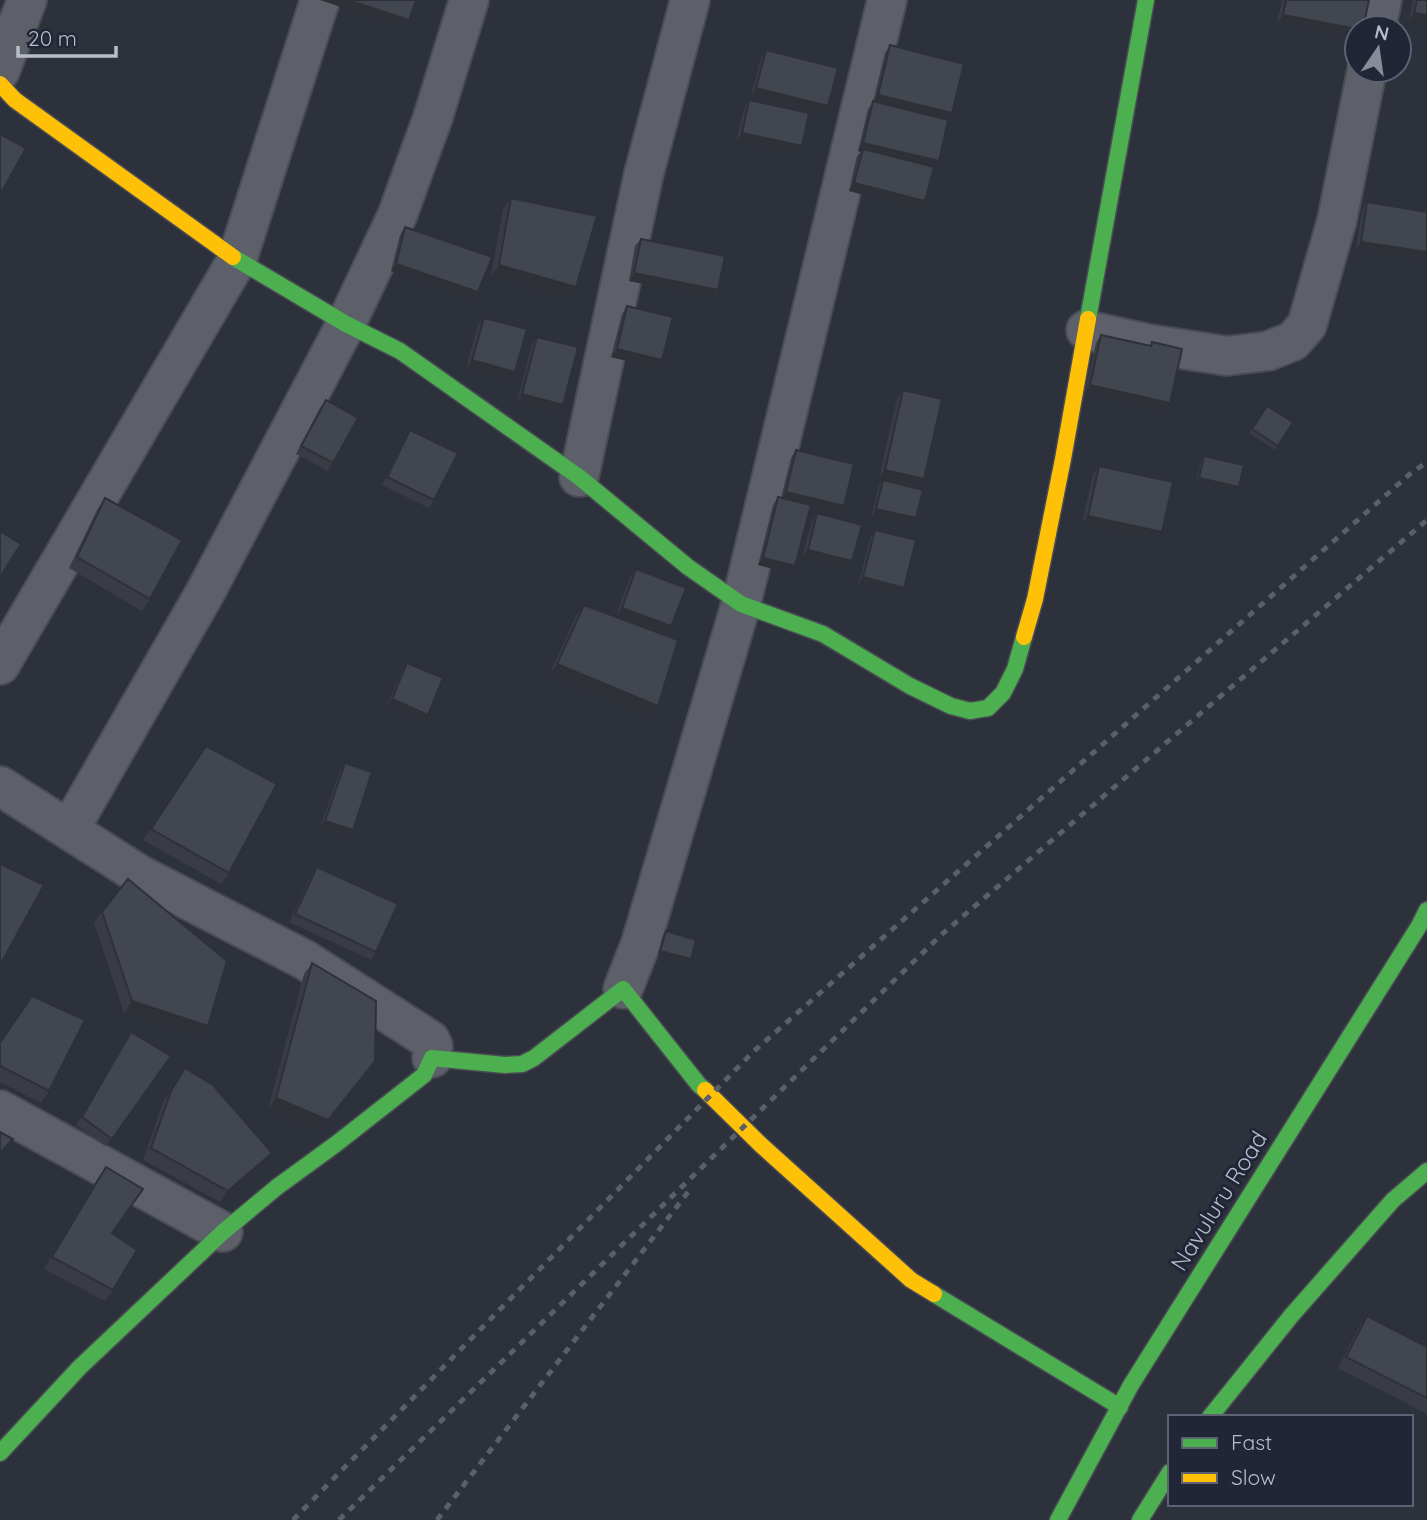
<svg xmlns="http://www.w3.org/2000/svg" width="1427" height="1520" viewBox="0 0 1427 1520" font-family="Quicksand,sans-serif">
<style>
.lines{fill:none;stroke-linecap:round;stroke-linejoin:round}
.street-casing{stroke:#494c53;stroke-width:42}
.fast-casing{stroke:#494c53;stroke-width:19}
.slow-casing{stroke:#494c53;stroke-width:19}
.street{stroke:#5d6069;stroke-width:38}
.fast{stroke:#4caf50;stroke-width:16}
.slow{stroke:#ffc107;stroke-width:16}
.rail{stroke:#5b5f66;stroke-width:5;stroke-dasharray:7 7;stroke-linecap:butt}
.wall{fill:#393c44}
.shaded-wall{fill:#2e3137}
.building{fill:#42464f;stroke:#2e3137;stroke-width:2}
.labels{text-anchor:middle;stroke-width:6;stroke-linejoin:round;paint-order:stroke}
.street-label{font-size:23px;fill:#b8bdcb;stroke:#202636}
</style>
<rect width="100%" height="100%" fill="#2d313b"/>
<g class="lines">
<defs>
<g id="street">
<path d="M1376,28l6,-28"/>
<path d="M0,71l27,-71"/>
<path d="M1086,330l63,14 78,12 41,-5 25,-10 14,-16 30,-105 30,-150"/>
<path d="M579,477l65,-304 46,-173"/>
<path d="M0,665l237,-405 83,-260"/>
<path d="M0,786l140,89 165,85 125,80 3,6 -1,12"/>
<path d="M69,830l137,-239 140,-267 51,-108 36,-99 36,-117"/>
<path d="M623,989l18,-46 100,-339 146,-604"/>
<path d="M0,1110l223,122"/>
</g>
<g id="fast">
<path d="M233,257l113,67 54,27 179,126 109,90 53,37 82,30 87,52 41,20 19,5 18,-3 15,-15 12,-24 9,-32"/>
<path d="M1088,319l58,-319"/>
<path d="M934,1294l186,113"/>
<path d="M1210,1417l81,-101 102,-116 34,-29"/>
<path d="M0,1453l80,-86 143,-135 54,-45 59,-43 88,-69 8,-17 73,7 17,-1 12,-6 89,-69 76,96 6,5"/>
<path d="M1058,1520l73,-135 288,-459 8,-16"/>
<path d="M1140,1520l30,-48"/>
</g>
<g id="slow">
<path d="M0,84l15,16 218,157"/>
<path d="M1024,637l11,-38 28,-140 25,-140"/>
<path d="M705,1090l56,55 150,135 23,14"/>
</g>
</defs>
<use href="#street" class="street-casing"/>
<use href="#fast" class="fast-casing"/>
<use href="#slow" class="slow-casing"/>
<use href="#street" class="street"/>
<use href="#fast" class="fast"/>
<use href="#slow" class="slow"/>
<g class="rail">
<path d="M293,1520l461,-469 656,-577 17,-12"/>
<path d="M339,1520l602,-585 486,-415"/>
<path d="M437,1520l251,-328"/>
</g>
</g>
<g class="wall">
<path d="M1282,0h87l-12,28v9l-80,-14z"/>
<path d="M1413,0h14l-18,21z"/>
<path d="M890,45l58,75 -15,49 -14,40 -70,-18 8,-35 4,-4 -3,-1 10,-42 5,-7 12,-49z"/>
<path d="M766,50l57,64 -72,-18 10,-38z"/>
<path d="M749,100l47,54 -60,-13 8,-33z"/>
<path d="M511,198l65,89 -8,12 -77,-23 12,-67z"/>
<path d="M1367,202l60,10 -71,37 6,-39z"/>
<path d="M405,227l73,65 -5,8 -82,-29 9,-36z"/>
<path d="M641,239l77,51 -5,8 -84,-17 6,-35z"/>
<path d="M627,306l35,54 -6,8 -45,-11 11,-43z"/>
<path d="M484,318l31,54 -5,8 -44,-12 12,-43z"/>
<path d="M1101,335l48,11 3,-4 13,69 -81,-18 12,-50z"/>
<path d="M537,337l21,76 -41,-11 15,-58z"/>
<path d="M903,390l21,89 -6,8 -39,-9 18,-80z"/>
<path d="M326,400l7,63 -5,8 -32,-17 24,-46z"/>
<path d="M1267,406l26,16 -18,28 -26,-17z"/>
<path d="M410,430l24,70 -5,8 -47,-23 23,-47z"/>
<path d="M796,450l42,64 -28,-7 -20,66 -32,-8 15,-60 5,-8 3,1 10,-40z"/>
<path d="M1204,456l32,35 -40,-9 5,-22z"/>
<path d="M1099,466l58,74 -75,-17 11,-49z"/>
<path d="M883,480l27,46 -39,-9 7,-29z"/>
<path d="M105,498l45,101 -8,12 -73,-43 28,-58z"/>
<path d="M817,513l35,48 -5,8 -45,-12 10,-36z"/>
<path d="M875,530l29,58 -5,8 -41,-11 12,-47z"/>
<path d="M636,569l35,57 -5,8 -50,-19 14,-38z"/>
<path d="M584,605l66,112 -101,-42 27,-59z"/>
<path d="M407,663l21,52 -6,7 -36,-15 16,-36z"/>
<path d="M206,746l23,127 -8,11 -78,-44z"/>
<path d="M345,763l8,67 -6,7 -27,-9 20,-57z"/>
<path d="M317,867l59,85 -5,8 -82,-38 23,-48z"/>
<path d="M102,912l106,114 -8,12 -76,-25 -30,-90z"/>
<path d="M666,931l25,28 -2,4 -31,-8 5,-20z"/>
<path d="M312,963l63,98 -55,71 -52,-23 36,-135z"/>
<path d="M131,1032l40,24 -65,90 -30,-21z"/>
<path d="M0,1042l49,49 -8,12 -41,-21z"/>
<path d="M185,1068l87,85 -8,11 -44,38 -77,-42 20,-58z"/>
<path d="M106,1167l6,66 1,57 -8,11 -61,-32 54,-91z"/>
<path d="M1367,1316l60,31v67l-89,-46 21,-41z"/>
</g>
<g class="shaded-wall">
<path d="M320,0h28l61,20 -6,8z"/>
<path d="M1414,13l13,2v9l-18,-3z"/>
<path d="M1283,15l74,14v8l-80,-14z"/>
<path d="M756,88l72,18 -5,8 -72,-18z"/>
<path d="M878,95l74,18 -6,8 -74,-18z"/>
<path d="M742,133l60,13 -6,8 -60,-13z"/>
<path d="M863,143l76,18 -6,8 -70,-20 -2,3 -3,-1z"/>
<path d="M854,183l71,18 -6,8 -70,-18z"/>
<path d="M1361,242l66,10v8l-71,-11z"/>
<path d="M396,264l82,28 -5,8 -82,-29z"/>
<path d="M499,265l77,22 -8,12 -77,-23z"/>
<path d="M634,273l84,17 -5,8 -84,-17z"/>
<path d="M617,349l45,11 -6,8 -45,-11z"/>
<path d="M472,360l43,12 -5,8 -44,-12z"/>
<path d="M1090,385l80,18 -5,8 -81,-18z"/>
<path d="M522,394l41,11 -5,8 -41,-11z"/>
<path d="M885,470l39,9 -6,8 -39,-9z"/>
<path d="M1199,478l40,9 -3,4 -40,-9z"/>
<path d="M786,492l58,14 -6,8 -57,-14z"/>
<path d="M876,509l40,9 -6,8 -39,-9z"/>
<path d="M1088,516l74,16 -5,8 -75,-17z"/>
<path d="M808,550l44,11 -5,8 -45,-12z"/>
<path d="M763,558l32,8 -5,7 -32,-8z"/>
<path d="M863,577l41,11 -5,8 -41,-11z"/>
<path d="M622,608l49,18 -5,8 -50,-19z"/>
<path d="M557,664l101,42 -8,11 -101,-42z"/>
<path d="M392,699l36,16 -6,7 -36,-15z"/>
<path d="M325,821l28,9 -6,7 -27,-9z"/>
<path d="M660,951l31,8 -2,4 -31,-8z"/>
<path d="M132,1001l76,25 -8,12 -76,-25z"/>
<path d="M375,1061l-55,71 -52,-23 8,-11z"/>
<path d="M272,1153l-8,11 -44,38 8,-11z"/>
</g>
<g class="building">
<path d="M348,0h68l-7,20z"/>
<path d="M1286,0h83l-6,28 -6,1 -74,-14z"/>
<path d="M1417,0h10v15l-13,-2z"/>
<path d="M890,45l74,19 -12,49 -74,-18z"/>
<path d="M766,50l72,18 -10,38 -72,-18z"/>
<path d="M749,100l60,13 -7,33 -60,-13z"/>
<path d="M873,101l75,19 -9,41 -76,-18z"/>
<path d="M0,134l26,14 -26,47z"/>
<path d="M863,149l71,18 -9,34 -71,-18z"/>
<path d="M511,198l86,18 -21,71 -77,-22z"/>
<path d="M1367,202l60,10v40l-66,-10z"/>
<path d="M405,227l87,30 -14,35 -82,-28z"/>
<path d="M641,239l84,17 -7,34 -84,-17z"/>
<path d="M627,306l46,11 -11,43 -45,-11z"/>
<path d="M484,318l43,11 -12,43 -43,-12z"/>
<path d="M1101,335l50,11 1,-4 30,7 -12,54 -80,-18z"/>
<path d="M537,337l41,10 -15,58 -41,-11z"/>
<path d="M903,390l39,9 -18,80 -39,-9z"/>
<path d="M326,400l32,18 -25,45 -32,-17z"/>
<path d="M1267,406l26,16 -15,24 -26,-17z"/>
<path d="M410,430l48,23 -24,47 -47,-23z"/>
<path d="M796,450l58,14 -10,42 -58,-14z"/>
<path d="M1204,456l40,9 -5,22 -40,-9z"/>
<path d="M1099,466l74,16 -11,50 -74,-16z"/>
<path d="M883,480l40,10 -7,28 -40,-9z"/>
<path d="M778,497l33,8 -16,61 -32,-8z"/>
<path d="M105,498l77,42 -32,59 -73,-42z"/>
<path d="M817,513l45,12 -10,36 -44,-11z"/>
<path d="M875,530l41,10 -12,48 -41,-11z"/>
<path d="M0,531l21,13 -21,33z"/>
<path d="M636,569l50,19 -15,38 -49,-18z"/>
<path d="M584,605l94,35 -20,66 -101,-42z"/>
<path d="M407,663l36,15 -15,37 -36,-16z"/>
<path d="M206,746l71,38 -48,89 -78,-44z"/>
<path d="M345,763l27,9 -19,58 -28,-9z"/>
<path d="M0,864l44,21 -44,80z"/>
<path d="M317,867l81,37 -22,48 -81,-38z"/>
<path d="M128,879l99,82 -19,65 -76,-25 -30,-89z"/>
<path d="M666,931l30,9 -5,19 -31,-8z"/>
<path d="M312,963l64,38 -1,60 -47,59 -52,-22z"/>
<path d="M32,996l53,24 -36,71 -49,-25v-23z"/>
<path d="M131,1032l40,24 -59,83 -30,-22z"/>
<path d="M185,1068l28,17 59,68 -44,38 -77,-43 20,-57z"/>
<path d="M0,1132l13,7 -13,14z"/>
<path d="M106,1167l37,22 -31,44 25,17 -24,40 -61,-33z"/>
<path d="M1367,1316l60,31v51l-81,-41z"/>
</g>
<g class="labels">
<g class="street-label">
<text transform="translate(1219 1201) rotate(-58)" y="8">Navuluru Road</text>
</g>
</g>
<rect x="1168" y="1415" width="245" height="91" fill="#202636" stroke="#5d6272" stroke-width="2"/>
<rect x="1182" y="1438" width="35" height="10" fill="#4caf50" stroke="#5d6272" stroke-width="2"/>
<text x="1231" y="1450" font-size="21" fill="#b8bdcb">Fast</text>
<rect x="1182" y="1473" width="35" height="10" fill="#ffc107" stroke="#5d6272" stroke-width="2"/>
<text x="1231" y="1485" font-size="21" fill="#b8bdcb">Slow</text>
<g transform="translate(1378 49) rotate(13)"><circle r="33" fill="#202636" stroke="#5d6272" stroke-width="2"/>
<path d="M0-5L12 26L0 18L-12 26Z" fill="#878c99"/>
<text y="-10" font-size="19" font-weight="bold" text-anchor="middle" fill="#b8bdcb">N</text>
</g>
<path d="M18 46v10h98v-10" fill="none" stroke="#b8bdcb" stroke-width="3.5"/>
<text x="28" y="46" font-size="21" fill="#b8bdcb" stroke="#202636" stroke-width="5" paint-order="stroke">20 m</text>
</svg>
